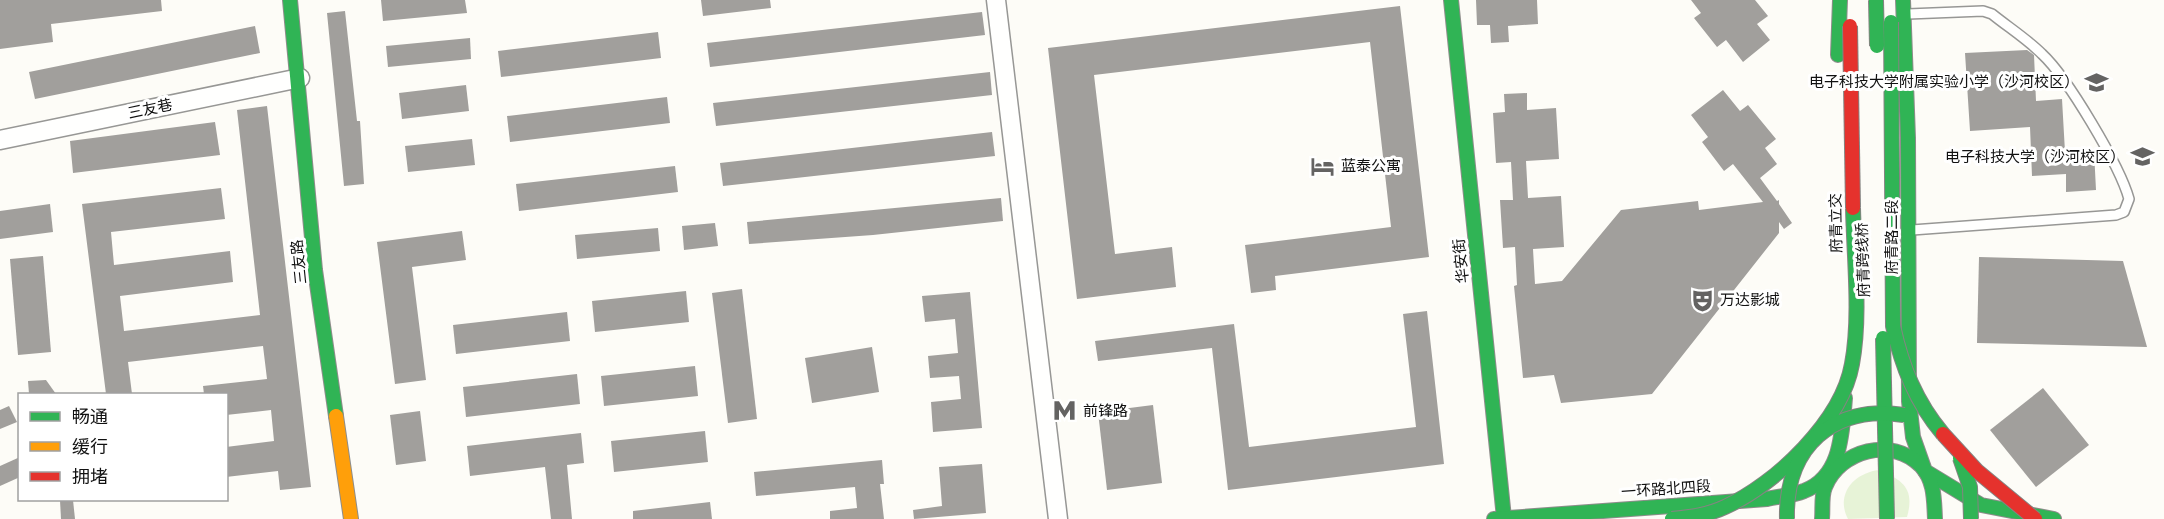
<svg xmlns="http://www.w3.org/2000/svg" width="2164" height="519" viewBox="0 0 2164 519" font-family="'Source Serif 4','Noto Sans SC',serif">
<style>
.green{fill:#e7f3d7}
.building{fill:#a19f9c}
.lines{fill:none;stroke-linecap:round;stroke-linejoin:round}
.lane-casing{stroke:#979795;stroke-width:12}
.street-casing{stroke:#979795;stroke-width:21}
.fast-casing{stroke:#8e8d8b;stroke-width:16}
.slow-casing{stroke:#8e8d8b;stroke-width:16}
.lane{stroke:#fffffe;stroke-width:9}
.street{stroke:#fffffe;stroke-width:18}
.fast{stroke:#30b455;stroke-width:14}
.slow{stroke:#ff9f0a;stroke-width:14}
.fast-bridge-casing{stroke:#858482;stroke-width:16;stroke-linecap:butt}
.jam-bridge-casing{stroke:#858482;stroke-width:16;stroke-linecap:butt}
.fast-bridge{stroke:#30b455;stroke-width:14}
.jam-bridge{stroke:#e5322d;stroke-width:14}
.labels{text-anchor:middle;stroke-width:6;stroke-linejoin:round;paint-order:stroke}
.poi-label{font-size:15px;fill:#111;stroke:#fff;text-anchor:start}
.street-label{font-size:15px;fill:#111;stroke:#fff}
</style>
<rect width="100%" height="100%" fill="#fdfcf7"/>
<path class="green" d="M1879,470c24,10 36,19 28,47l-59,2c-13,-25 6,-46 31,-49z"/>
<g class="building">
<path d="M0,0h161l1,11 -111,13 2,18 -53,7z"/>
<path d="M381,0h84l2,13 -84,8z"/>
<path d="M701,0h69l1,8 -68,8z"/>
<path d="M1476,0h61l1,24 -30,2 1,16 -18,1 -1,-18h-13z"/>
<path d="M1691,0h64l13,16 -11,8 13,16 -27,22 -17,-22 -9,7 -23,-29 7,-5z"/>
<path d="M1400,6l29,251 -154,19 1,14 -25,3 -6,-48 146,-18 -21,-185 -276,33 21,179 57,-7 4,40 -99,12 -29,-251z"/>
<path d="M345,11l12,110h3l4,63 -20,2 -17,-173z"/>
<path d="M982,12l3,23 -275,32 -3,-24z"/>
<path d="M255,26l5,27 -225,46 -6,-27z"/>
<path d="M658,32l3,26 -160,19 -3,-26z"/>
<path d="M470,38l1,21 -83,8 -2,-21z"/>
<path d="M2027,50l7,5 2,46 26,-2 3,53 29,-1 2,39 -30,2v-18l-34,2 -2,-49 -60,4 -5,-78z"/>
<path d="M990,72l2,23 -276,31 -3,-23z"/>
<path d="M466,85l3,26 -67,8 -3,-26z"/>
<path d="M1723,90l17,21 8,-6 28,34 -11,9 12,16 -17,14 17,23 2,-1v4l13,19 -8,6 -5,-7v11l-127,161 -91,9 -7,-28 -31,3 -9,-92 3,-1 -2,-38 -12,1 -3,-48h13l-2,-38 -15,1 -3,-50 12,-1 -1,-18 23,-1v17l29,-2 3,51 -33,2 2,37 33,-2 3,51 -31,2 2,35 27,-3 59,-71 77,-9 1,9 64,-8 -30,-38 -9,7 -22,-29 6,-5 -17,-22z"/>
<path d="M667,97l3,26 -160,19 -3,-26z"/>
<path d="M267,106l44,381 -31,3 -2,-19 -52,6v-30l48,-6 -3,-31 -45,5v-21h-22l-1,-8 64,-7 -4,-33 -135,16 4,32h-26l-24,-190 139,-16 4,31 -114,13 3,33 116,-14 3,31 -113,14 4,35 136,-16 -23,-205z"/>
<path d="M215,122l5,33 -147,18 -3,-32z"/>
<path d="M992,132l3,24 -272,30 -3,-23z"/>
<path d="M472,139l3,26 -67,7 -3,-26z"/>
<path d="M675,166l3,26 -159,19 -3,-27z"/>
<path d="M1001,198l2,23 -130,14 -124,9 -2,-22z"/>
<path d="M50,204l3,28 -53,7v-28z"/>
<path d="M715,223l3,23 -34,4 -2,-24z"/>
<path d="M658,228l2,23 -83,8 -2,-24z"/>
<path d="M462,231l4,29 -54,7 14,113 -31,4 -18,-142z"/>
<path d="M43,256l8,96 -33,3 -8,-96z"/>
<path d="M1979,257l144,4 24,86 -170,-4z"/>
<path d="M742,289l15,130 -29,4 -16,-130z"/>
<path d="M686,291l3,31 -94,10 -3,-31z"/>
<path d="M970,292l12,136 -49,4 -2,-30 30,-3 -2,-23 -29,2 -2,-22 30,-3 -3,-34 -30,3 -3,-26z"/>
<path d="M1427,311l17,153 -216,26 -16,-142 -114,13 -3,-20 139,-17 15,123 167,-20 -13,-113z"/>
<path d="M567,312l3,29 -114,13 -3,-29z"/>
<path d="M872,347l7,45 -67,11 -7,-45z"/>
<path d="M695,366l3,30 -94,10 -3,-30z"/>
<path d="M577,374l3,30 -114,13 -3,-30z"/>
<path d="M46,380l10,14h-27l-1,-13z"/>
<path d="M2043,388l46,57 -53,42 -46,-57z"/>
<path d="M1153,405l9,78 -55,7 -9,-78z"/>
<path d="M9,406l8,16 -17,7v-19z"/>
<path d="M420,411l6,50 -30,4 -6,-50z"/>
<path d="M705,431l3,31 -94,10 -3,-31z"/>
<path d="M581,433l3,30 -17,2 5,54h-21l-6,-52 -75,9 -3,-30z"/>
<path d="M20,457v20l-20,9v-20z"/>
<path d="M882,460l2,24h-4l4,35h-54v-8l27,-3 -2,-21 -99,9 -2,-24z"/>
<path d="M982,464l4,49 -72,6 -1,-9 29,-4 -3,-39z"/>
<path d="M60,500h13l2,19h-14z"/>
<path d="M710,502l2,17h-79v-8z"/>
</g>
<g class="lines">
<defs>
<path id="lane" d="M1908,14l75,-3 9,3c16,13 35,25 50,40 25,23 78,112 87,145l-5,13 -8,3 -204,15"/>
<g id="street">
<path d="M996,0l62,519"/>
<path d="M0,140l300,-62"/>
</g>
<g id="fast">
<path d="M290,0l25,270 21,146"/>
<path d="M1451,0l53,518"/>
<path d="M1903,0l5,138 1,263 4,36 12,34 56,34 73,14"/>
<path d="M1838,55l2,-55"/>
<path d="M1494,519l273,-20c12,-3 25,-3 37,-8 38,-14 38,-59 41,-93"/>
<path d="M1822,519c1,-10 -1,-23 3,-32 15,-37 67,-51 96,-21 14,15 13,35 14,53"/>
</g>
<path id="slow" d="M336,416l15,103"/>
</defs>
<use href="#lane" class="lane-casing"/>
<use href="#street" class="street-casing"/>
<use href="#fast" class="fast-casing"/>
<use href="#slow" class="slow-casing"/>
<use href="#lane" class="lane"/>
<use href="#street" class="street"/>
<use href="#fast" class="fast"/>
<use href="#slow" class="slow"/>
<defs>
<g id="fast-bridge">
<path d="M1876,0l1,46"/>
<path d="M1891,22l2,304c9,41 23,76 50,108"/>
<path d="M1883,338l4,181"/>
<path d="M1960,458l10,29 1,32"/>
<path d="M1672,519c19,-2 36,-4 53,-12 51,-23 117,-86 127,-143 9,-48 2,-107 1,-156"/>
<path d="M1787,519c-2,-72 46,-115 117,-104"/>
</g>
<g id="jam-bridge">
<path d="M1850,26l3,182"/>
<path d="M1943,434l34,37 58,48"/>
</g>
</defs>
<use href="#fast-bridge" class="fast-bridge-casing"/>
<use href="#jam-bridge" class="jam-bridge-casing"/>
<use href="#fast-bridge" class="fast-bridge"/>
<use href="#jam-bridge" class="jam-bridge"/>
</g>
<defs>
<symbol id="school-bare" viewBox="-9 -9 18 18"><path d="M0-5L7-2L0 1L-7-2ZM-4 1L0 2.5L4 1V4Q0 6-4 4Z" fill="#646362" stroke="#fff" stroke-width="2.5" paint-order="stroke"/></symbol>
<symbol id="university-bare" viewBox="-9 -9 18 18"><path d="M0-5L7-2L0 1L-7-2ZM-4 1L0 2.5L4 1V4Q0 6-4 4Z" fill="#646362" stroke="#fff" stroke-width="2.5" paint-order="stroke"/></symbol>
<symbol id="hotel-bare" viewBox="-9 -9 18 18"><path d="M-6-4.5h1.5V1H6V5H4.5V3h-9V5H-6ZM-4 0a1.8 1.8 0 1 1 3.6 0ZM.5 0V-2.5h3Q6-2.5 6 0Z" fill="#646362" stroke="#fff" stroke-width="2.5" paint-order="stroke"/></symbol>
<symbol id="theatre-bare" viewBox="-9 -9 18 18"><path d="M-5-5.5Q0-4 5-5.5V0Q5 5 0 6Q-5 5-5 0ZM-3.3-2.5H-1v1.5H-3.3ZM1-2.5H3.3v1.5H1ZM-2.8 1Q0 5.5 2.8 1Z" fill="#646362" stroke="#fff" stroke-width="2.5" paint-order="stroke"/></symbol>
<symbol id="metro-bare" viewBox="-9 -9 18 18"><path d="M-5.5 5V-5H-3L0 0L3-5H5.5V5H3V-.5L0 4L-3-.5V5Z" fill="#646362" stroke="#fff" stroke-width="2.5" paint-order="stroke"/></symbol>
</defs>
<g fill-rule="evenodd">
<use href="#school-bare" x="2080" y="66" width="33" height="33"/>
<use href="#university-bare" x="2126" y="140" width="33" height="33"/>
<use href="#hotel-bare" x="1306" y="150" width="33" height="33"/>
<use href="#theatre-bare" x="1686" y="284" width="33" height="33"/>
<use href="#metro-bare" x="1048" y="394" width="33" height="33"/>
</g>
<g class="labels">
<g class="poi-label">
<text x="2079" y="87" text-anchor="end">电子科技大学附属实验小学（沙河校区）</text>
<text x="2125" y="162" text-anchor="end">电子科技大学（沙河校区）</text>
<text x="1341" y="171">蓝泰公寓</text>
<text x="1720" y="305">万达影城</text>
<text x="1083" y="416">前锋路</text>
</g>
<g class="street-label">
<text transform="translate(150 109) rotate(-12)" y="5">三友巷</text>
<text transform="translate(1836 223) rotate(-91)" y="5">府青立交</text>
<text transform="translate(1892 237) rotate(-90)" y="5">府青路二段</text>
<text transform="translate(1863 260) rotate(-92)" y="5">府青跨线桥</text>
<text transform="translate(1461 261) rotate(-96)" y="5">华安街</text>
<text transform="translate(299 262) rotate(-96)" y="5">三友路</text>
<text transform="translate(1666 489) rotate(-4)" y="5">一环路北四段</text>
</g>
</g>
<rect x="18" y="393" width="210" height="108" fill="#ffffff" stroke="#a0a0a0" stroke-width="1.5"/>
<rect x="30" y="412" width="30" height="9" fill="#30b455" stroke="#a0a0a0" stroke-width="1.5"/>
<text x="72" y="423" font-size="18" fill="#111111">畅通</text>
<rect x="30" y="442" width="30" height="9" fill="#ff9f0a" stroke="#a0a0a0" stroke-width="1.5"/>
<text x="72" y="453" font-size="18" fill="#111111">缓行</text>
<rect x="30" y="472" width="30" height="9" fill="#e5322d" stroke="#a0a0a0" stroke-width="1.5"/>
<text x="72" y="483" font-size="18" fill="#111111">拥堵</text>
</svg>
